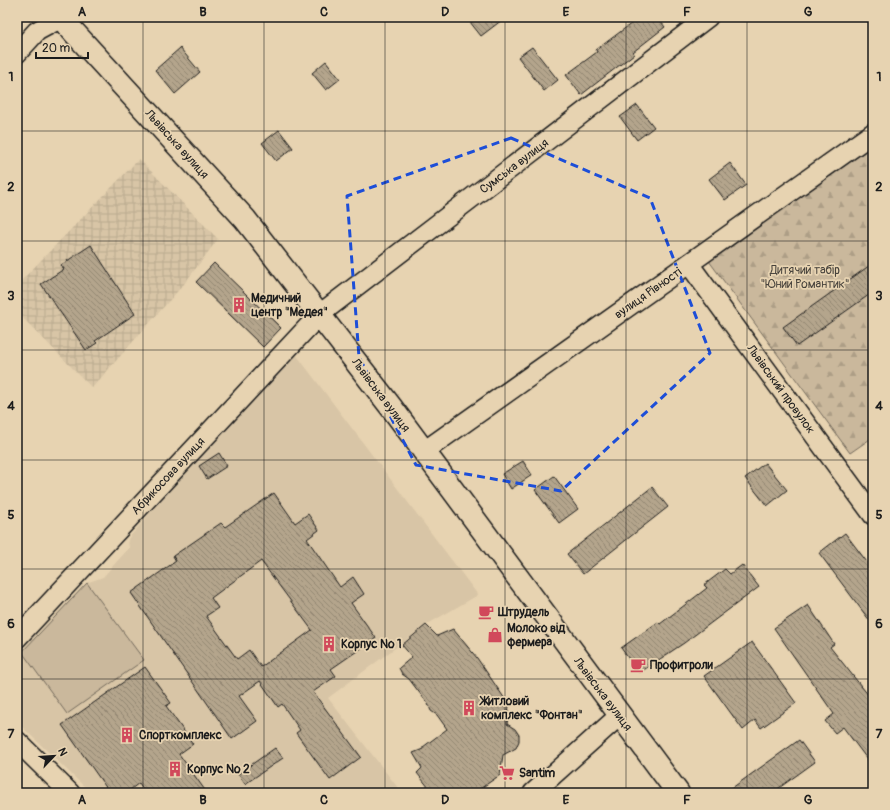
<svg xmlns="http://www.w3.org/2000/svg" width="890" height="810" viewBox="0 0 890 810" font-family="Pangolin,sans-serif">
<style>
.built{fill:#d8c5a6}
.industrial{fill:url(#industrial-grid)}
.green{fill:#cab89c;stroke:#736a5c}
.forest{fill:url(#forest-firs);stroke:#736a5c}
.building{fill:url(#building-back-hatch);stroke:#1c1c1c;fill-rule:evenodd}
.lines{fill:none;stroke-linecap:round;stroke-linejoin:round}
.minor-casing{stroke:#1c1c1c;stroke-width:22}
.major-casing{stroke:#1c1c1c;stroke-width:25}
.minor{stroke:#e7d3b1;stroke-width:19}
.major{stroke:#e7d3b1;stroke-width:22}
.marked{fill:none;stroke:#1d4ed8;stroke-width:3;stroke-dasharray:8 5;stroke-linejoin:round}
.grid{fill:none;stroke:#1c1c1c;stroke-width:1;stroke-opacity:0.55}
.labels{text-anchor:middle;stroke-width:3.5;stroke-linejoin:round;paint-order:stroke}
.street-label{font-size:12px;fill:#1c1c1c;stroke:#e7d3b1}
.park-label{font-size:12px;fill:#48433c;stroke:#e7d3b1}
.poi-label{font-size:12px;font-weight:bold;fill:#1c1c1c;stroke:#e7d3b1;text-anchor:start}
.neatline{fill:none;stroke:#1c1c1c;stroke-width:1.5}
.grid-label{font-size:13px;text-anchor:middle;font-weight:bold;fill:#1c1c1c}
</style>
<defs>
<pattern id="industrial-grid" width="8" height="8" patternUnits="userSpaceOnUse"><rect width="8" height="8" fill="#d8c5a6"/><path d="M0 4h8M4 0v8" fill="none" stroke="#b9a98e"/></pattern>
<pattern id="forest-firs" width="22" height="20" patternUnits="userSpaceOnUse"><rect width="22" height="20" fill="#cab89c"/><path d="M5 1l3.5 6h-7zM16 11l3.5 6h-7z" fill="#ad9e86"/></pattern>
<pattern id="building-back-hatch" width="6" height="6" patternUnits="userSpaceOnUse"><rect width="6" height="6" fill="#b4a58c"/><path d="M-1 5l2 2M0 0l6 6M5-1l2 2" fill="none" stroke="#928672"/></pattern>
</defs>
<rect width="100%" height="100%" fill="#e7d3b1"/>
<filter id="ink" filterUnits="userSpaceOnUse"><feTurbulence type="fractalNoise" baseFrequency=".025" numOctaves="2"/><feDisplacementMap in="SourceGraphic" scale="8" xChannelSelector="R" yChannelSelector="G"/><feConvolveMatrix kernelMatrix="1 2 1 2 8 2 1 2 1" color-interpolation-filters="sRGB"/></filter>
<g filter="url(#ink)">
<path class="built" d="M295,353l183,242 -52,30 -98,73 74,95h-311l-74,-71v-68l69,-71 17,-6 26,-29 -1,-9 63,-75z"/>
<path class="industrial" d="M139,159l79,80 -34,45 -92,104 -75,-76v-27z"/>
<path class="green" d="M87,583l57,77 -77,54 -45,-62z"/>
<path class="forest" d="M873,146v291l-23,16 -141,-192z"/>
<g class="building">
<path d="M466,17h40l-25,19z"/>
<path d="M640,17h17l8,10 -32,25 1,2 -53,41 -15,-20 31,-23 -1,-2z"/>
<path d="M532,47l26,33 -14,11 -26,-34z"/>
<path d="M180,48l20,24 -25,22 -20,-24z"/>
<path d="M326,61l14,18 -14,11 -14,-17z"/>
<path d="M637,105l17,22 -17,13 -17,-23z"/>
<path d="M279,130l14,18 -17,13 -14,-18z"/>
<path d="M730,163l16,22 -21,15 -16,-21z"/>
<path d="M91,245l44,69 -40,27 2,2 -11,7 -45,-66 23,-15 -3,-4z"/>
<path d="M214,263l67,65 -18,19 -67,-65z"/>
<path d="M873,263v29l-76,54 -14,-19z"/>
<path d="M219,453l8,13 -20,13 -8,-13z"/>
<path d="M523,461l9,14 -21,14 -9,-15z"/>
<path d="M765,463l22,27 -20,16 -22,-28z"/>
<path d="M554,476l24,33 -19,14 -24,-33z"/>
<path d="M652,487l16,20 -85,67 -16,-20z"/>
<path d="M274,493l21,30 13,-9 11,16 -12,9 33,48 13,-10 11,17 -13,9 25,35 -45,31 5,7 -23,16 48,65 -31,23 -34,-47 4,-3 -18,-26 -4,3 -18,-26 -21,15 18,25 -25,18 -101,-146 45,-32 -3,-5 48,-33 4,4zM261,561l51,69 -51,37 -12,-17 -12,9 -31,-43 12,-8 -7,-10z"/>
<path d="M845,533l28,37v55l-54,-72z"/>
<path d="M742,565l17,22 -75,56 -45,30 -18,-25 37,-26 2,2 47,-36 -3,-3 21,-16 5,5z"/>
<path d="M808,605l26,39 -4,3 43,54v66l-30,-40 -8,6 -10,-12 9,-7 -60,-86z"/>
<path d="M426,625l11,11 16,-7 24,29 32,47 -2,19 8,5 4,6v6l-3,7 -13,7 -3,20 -26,18h-41l-16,-20 5,-5 -9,-15 10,-4v-2l24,-18 -10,-14 -6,-4 -3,-7 -19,-25 -7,-5 -3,-6 13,-11 -10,-12z"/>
<path d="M752,642l44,61 -35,25 -6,-8 -12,10 -39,-54z"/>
<path d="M145,667l26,36 -5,3 27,38 -14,10 28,39h-61l-7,-10 -13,10h-16l-48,-68z"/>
<path d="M799,740l16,22 -43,31h-47z"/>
<path d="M275,748l8,10 -38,26 -7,-10z"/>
</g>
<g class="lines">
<defs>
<g id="minor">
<path d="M17,53l20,-22 26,-14"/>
<path d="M689,264l184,251"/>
<path d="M423,452l450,-319"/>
<path d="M17,638l303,-324 388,-297"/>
<path d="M17,741l53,52"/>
<path d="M533,793l86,-77"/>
</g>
<path id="major" d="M60,17l185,202 146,188 287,386"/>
</defs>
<use href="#minor" class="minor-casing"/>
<use href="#major" class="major-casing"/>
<use href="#minor" class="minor"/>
<use href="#major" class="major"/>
</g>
</g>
<path class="marked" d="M511,138l139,60 60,155 -149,138 -145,-26 -57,-108 -12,-161z"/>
<path class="grid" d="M143,17v776M264,17v776M385,17v776M505,17v776M626,17v776M747,17v776M17,131h856M17,241h856M17,350h856M17,460h856M17,569h856M17,679h856"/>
<defs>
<symbol id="building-bare" viewBox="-9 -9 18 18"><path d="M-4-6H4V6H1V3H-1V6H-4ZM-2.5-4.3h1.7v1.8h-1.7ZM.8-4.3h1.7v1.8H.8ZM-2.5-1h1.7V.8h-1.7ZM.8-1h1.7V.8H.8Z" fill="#d1495b" stroke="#e7d3b1" stroke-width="2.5" paint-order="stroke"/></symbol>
<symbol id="cafe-bare" viewBox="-9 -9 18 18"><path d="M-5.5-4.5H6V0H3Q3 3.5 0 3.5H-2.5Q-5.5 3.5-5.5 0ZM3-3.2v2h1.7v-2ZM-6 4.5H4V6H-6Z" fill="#d1495b" stroke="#e7d3b1" stroke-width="2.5" paint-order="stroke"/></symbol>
<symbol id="shop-bare" viewBox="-9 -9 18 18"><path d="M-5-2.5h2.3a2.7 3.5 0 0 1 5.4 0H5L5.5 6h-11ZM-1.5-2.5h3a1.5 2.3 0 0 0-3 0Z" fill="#d1495b" stroke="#e7d3b1" stroke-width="2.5" paint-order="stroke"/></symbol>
<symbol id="supermarket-bare" viewBox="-9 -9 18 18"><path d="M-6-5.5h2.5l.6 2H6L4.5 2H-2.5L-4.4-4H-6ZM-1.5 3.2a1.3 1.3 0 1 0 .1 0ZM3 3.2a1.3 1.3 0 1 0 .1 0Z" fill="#d1495b" stroke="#e7d3b1" stroke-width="2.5" paint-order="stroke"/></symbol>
</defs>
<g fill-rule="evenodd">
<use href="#building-bare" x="228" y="294" width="22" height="22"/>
<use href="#cafe-bare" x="475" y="601" width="22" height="22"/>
<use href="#shop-bare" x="484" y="624" width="22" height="22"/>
<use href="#building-bare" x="318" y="633" width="22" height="22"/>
<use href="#cafe-bare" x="627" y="654" width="22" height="22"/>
<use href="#building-bare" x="458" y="697" width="22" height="22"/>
<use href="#building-bare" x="116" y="724" width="22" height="22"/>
<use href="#building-bare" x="164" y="758" width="22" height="22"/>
<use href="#supermarket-bare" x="496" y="762" width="22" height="22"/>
</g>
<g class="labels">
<g class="street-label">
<text transform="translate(177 144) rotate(48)" y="4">Львівська вулиця</text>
<text transform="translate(514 166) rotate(-37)" y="4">Сумська вулиця</text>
<text transform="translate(648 293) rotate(-35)" y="4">вулиця Рівності</text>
<text transform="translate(781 389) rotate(54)" y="4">Львівський провулок</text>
<text transform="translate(381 395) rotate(53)" y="4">Львівська вулиця</text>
<text transform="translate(168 476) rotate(-47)" y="4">Абрикосова вулиця</text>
<text transform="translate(603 694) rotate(53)" y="4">Львівська вулиця</text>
</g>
<g class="park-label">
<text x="805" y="274">Дитячий табір<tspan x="805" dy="14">"Юний Романтик"</tspan></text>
</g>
<g class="poi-label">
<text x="251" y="302">Медичний<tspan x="251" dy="14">центр "Медея"</tspan></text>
<text x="498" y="616">Штрудель</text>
<text x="507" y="632">Молоко від<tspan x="507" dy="14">фермера</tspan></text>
<text x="341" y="648">Корпус № 1</text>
<text x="650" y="669">Профитроли</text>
<text x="481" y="705">Житловий<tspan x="481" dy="14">комплекс "Фонтан"</tspan></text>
<text x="139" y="739">Спорткомплекс</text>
<text x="187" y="773">Корпус № 2</text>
<text x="519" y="777">Santim</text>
</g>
</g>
<rect width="890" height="810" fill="none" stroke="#e7d3b1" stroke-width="44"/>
<g transform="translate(54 756) rotate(65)" stroke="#e7d3b1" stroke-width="3" paint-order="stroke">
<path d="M0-3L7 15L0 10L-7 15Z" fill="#1c1c1c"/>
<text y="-6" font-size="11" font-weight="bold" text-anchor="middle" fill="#1c1c1c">N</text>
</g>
<path d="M36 52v6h52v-6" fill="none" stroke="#1c1c1c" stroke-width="2"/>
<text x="42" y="52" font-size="12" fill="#1c1c1c" stroke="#e7d3b1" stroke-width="3" paint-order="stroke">20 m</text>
<rect x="22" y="22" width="846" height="766" class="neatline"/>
<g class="grid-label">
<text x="82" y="16">A</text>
<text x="203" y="16">B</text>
<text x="324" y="16">C</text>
<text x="445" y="16">D</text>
<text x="566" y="16">E</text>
<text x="687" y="16">F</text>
<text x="808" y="16">G</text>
<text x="11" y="81">1</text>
<text x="879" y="81">1</text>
<text x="11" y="191">2</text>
<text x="879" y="191">2</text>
<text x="11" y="300">3</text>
<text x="879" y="300">3</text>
<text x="11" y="410">4</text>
<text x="879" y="410">4</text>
<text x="11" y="519">5</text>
<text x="879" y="519">5</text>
<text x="11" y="628">6</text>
<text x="879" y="628">6</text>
<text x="11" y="738">7</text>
<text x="879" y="738">7</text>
<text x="82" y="804">A</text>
<text x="203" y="804">B</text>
<text x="324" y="804">C</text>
<text x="445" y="804">D</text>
<text x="566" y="804">E</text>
<text x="687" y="804">F</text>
<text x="808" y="804">G</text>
</g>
</svg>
